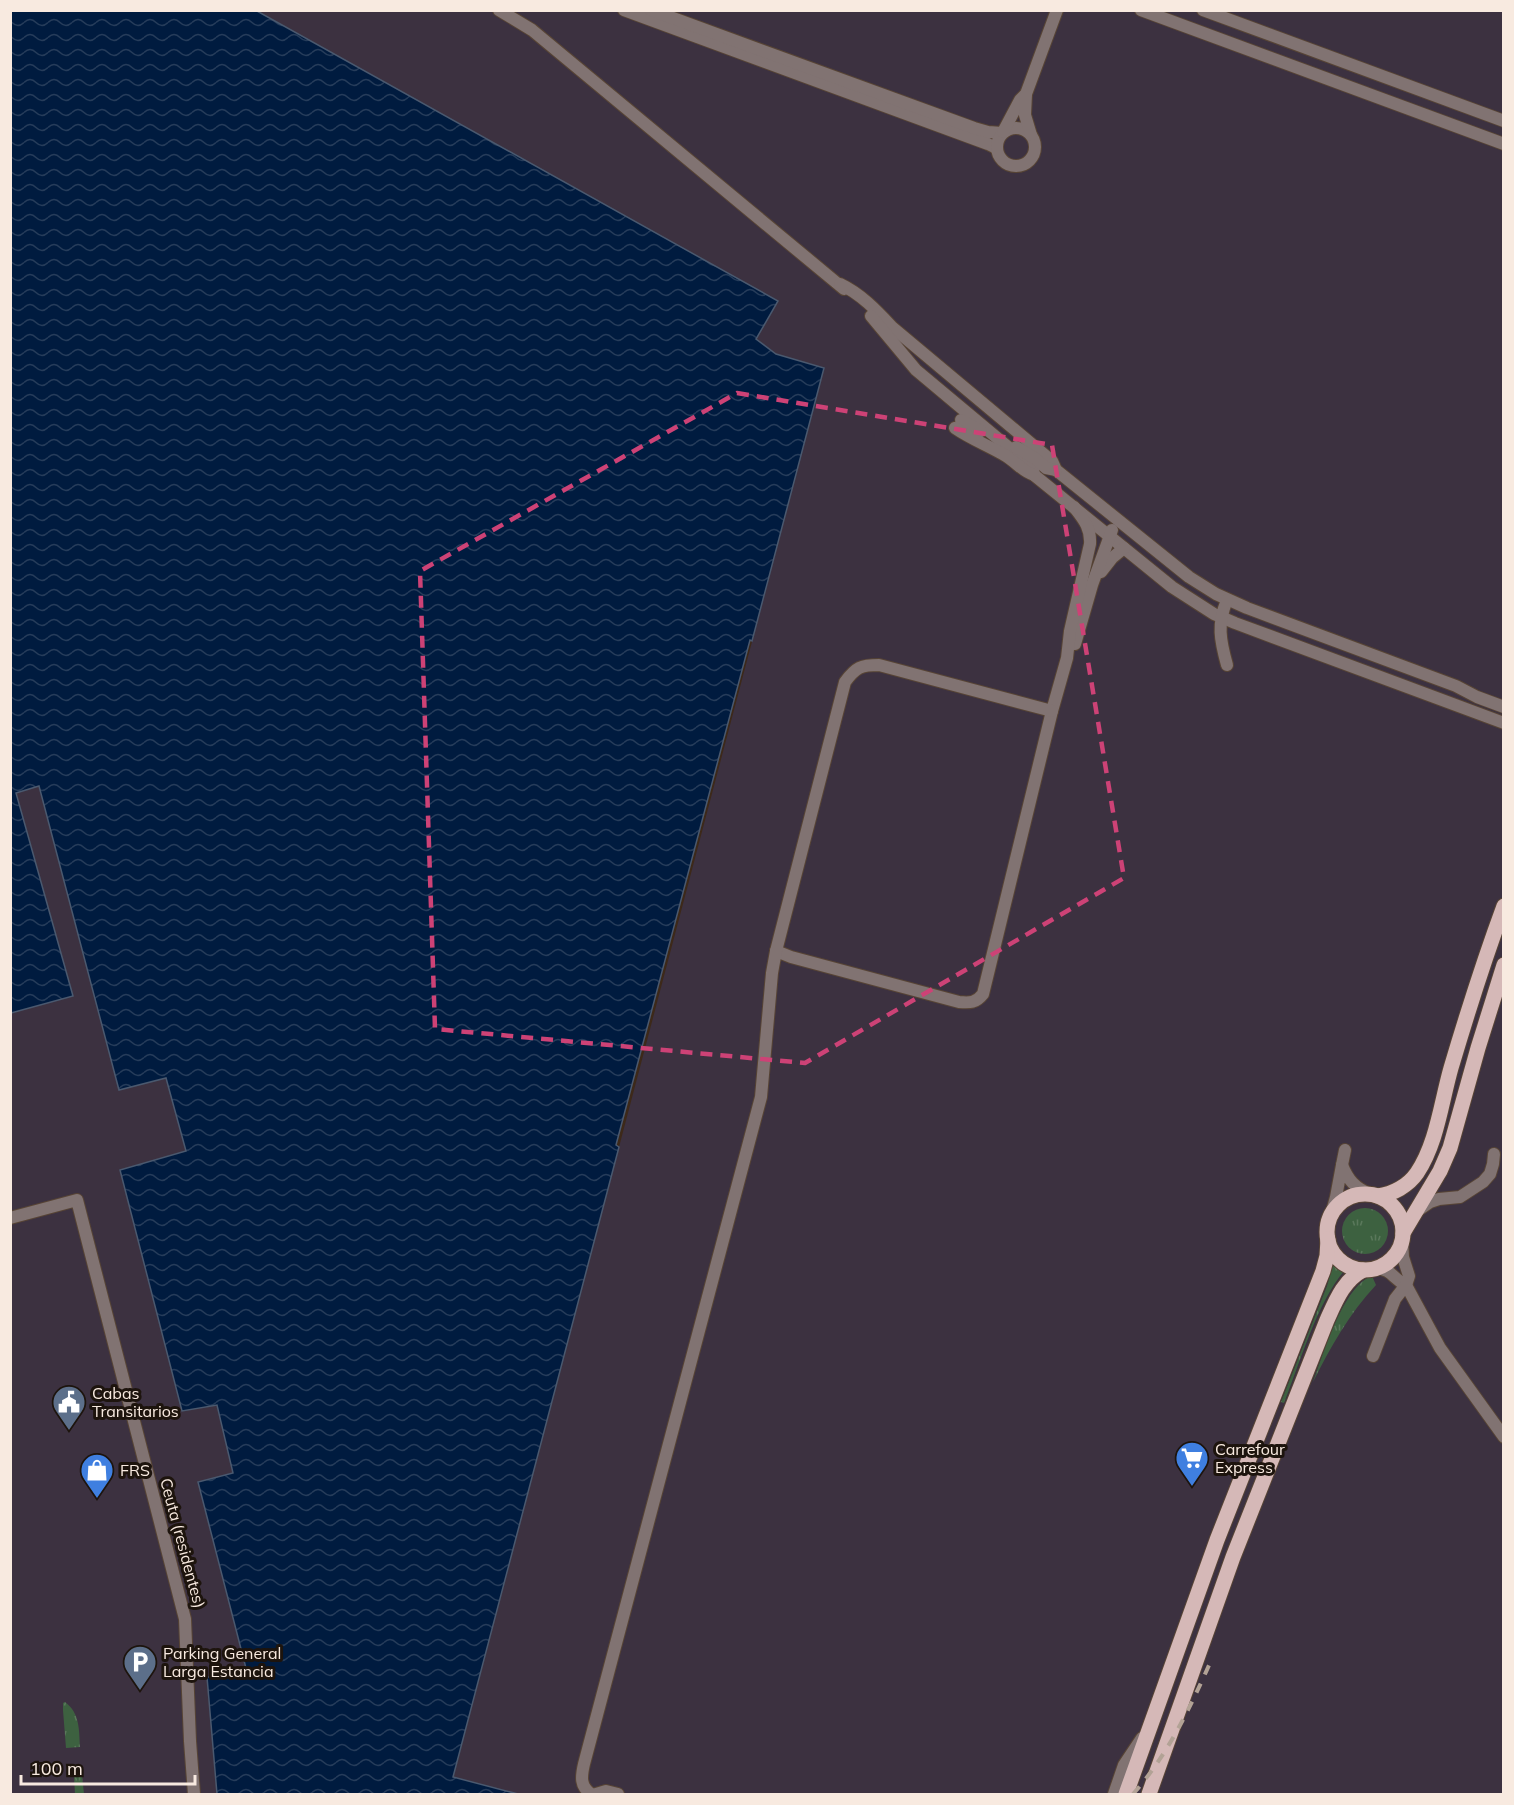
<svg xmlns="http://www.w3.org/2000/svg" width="1514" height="1805" viewBox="0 0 1514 1805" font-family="Mulish,sans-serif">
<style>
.industrial{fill:#3c3140}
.grass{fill:url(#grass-tufts)}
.water{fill:url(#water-waves);stroke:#4a596f;stroke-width:1.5}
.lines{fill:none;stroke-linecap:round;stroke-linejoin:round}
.minor-casing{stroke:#574435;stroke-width:14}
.major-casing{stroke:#574435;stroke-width:17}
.minor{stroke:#817372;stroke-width:12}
.major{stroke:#d5b8b7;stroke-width:15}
.rail{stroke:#b2a295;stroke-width:4;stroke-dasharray:10 10;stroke-linecap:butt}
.marked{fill:none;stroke:#cd4276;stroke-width:4.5;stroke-dasharray:12 8;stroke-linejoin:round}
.labels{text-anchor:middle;stroke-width:6;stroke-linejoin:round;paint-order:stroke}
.poi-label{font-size:16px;fill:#f8eae0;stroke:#1d140d;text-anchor:start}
.street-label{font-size:16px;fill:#f8eae0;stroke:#1d140d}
</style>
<defs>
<pattern id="grass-tufts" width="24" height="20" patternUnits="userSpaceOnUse" patternTransform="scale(1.5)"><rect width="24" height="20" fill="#3d6140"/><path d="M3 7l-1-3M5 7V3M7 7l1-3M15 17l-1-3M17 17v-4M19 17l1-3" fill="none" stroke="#5a785b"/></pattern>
<pattern id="water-waves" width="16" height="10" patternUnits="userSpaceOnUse" patternTransform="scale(1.5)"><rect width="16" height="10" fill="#001b3f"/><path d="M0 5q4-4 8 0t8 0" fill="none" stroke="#263c5a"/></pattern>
</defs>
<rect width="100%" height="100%" fill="#3d2919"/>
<g class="industrial">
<path d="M257,11h1246v1783h-985l-65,-16 371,-1410 -48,-14 -21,-16 23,-36z"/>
<path d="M39,786l80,303 47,-11 20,73 -66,19 62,241 35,-7 16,70 -35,8 50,194 -41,2 10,116h-206v-782l62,-16 -57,-204z"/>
</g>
<g class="grass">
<circle cx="1365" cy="1231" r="23"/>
<path d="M1334,1262l11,8c-28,32 -45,93 -61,133l-3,-1 46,-116z"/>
<path d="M1372,1276l4,9c-27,29 -45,61 -63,97 11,-29 30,-96 59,-106z"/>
<path d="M65,1702c15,11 14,28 15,45l-14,1 -3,-38v-7z"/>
<path d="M74,1776h8l2,18h-9z"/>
</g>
<path class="water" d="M11,10l246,1 521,290 -22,38 20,15 48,14 -72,273 -2,-1 -134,505 3,2 -166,630 65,17h-301l-10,-117 41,-1 -50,-194 35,-9 -16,-68 -35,6 -62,-241 66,-19 -20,-73 -47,12 -80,-304 -23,7 57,203 -62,17z"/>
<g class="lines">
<defs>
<g id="minor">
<path d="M499,10l33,20 312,259"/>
<path d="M624,10l364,134 8,4"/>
<path d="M651,10l323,118 14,4 14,1"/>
<path d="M1141,10l363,134"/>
<path d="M1203,10l301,111"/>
<circle cx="1016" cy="147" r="19"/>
<path d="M1003,132l17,-32 6,-6"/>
<path d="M1031,135l-6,-20 1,-21 31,-84"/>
<path d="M840,284c21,10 36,26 52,43l160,134 4,9 133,107 27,17 31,14 209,78 21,11 27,10"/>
<path d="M871,316l45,54 117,98 1,7"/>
<path d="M961,420l20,11"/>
<path d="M955,428c16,11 34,18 51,28 10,6 17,16 28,19l138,112 42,27 21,9 269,100"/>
<path d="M1016,447l20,12 10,9 10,2"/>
<path d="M1101,572l11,-14 12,-10"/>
<path d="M1075,644l17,-59 20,-55"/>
<path d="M1227,665c-7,-25 -10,-41 0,-65"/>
<path d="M776,951l15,6 168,45c11,1 17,1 24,-8l69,-283 15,-53 3,-27 20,-87c1,-16 -6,-24 -16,-37"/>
<path d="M1342,1165l3,-15"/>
<path d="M1417,1211l13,-9 9,-3 21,-2 23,-15 7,-8 3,-10 1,-10"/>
<path d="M1331,1215l5,-18 6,-32c6,15 13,23 28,29"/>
<path d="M10,1218l67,-18 108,419 5,122 4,53"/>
<path d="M1376,1268c18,2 16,11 30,17l34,63 64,89"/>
<path d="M1373,1356l22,-57 11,-14 3,-9 -6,-19 -1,-17"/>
<path d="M591,1794c-11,-8 -10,-17 -7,-30l177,-667 11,-124 4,-22 69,-269c11,-15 16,-17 34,-17l173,46"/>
<path d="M596,1794l10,-3 12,3"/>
<path d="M1114,1794l10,-29 18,-27"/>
</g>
<g id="major">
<circle cx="1365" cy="1232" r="38"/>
<path d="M1378,1196c15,-2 30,-10 39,-23 20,-30 24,-70 34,-105 16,-54 33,-108 53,-162"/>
<path d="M1403,1233l37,-62 10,-23 28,-100 26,-83"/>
<path d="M1126,1794l91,-254 106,-269 4,-15 1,-17"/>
<path d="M1149,1794l84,-237 94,-237c9,-20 17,-40 36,-50"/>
</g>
</defs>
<use href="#minor" class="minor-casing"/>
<use href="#major" class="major-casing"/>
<use href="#minor" class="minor"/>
<use href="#major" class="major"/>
<path class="rail" d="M1133,1794c34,-38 56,-84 77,-131"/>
</g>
<path class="marked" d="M737,393l315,52 72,433 -319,185 -370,-34 -15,-458z"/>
<defs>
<symbol id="civic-pin" viewBox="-11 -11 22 30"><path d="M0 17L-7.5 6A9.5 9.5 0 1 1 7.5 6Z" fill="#5c6f8a" stroke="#1d140d"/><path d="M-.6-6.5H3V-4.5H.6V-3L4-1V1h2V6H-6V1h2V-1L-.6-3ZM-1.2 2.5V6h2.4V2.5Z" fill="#fff"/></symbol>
<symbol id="supermarket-pin" viewBox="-11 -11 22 30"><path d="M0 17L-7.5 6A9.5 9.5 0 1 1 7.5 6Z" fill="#3f7fe0" stroke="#1d140d"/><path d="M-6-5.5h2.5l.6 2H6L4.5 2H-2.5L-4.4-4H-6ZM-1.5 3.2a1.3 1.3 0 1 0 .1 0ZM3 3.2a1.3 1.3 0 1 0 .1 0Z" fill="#fff"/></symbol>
<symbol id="shop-pin" viewBox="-11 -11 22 30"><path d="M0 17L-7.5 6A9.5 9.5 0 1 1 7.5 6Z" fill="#3f7fe0" stroke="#1d140d"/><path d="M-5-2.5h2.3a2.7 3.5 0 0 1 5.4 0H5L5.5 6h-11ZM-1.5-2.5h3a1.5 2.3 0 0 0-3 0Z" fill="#fff"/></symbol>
<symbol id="parking-pin" viewBox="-11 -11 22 30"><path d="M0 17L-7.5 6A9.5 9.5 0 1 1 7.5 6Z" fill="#5c6f8a" stroke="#1d140d"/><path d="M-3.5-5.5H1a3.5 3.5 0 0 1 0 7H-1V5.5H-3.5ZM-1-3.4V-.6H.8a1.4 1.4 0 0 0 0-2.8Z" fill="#fff"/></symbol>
</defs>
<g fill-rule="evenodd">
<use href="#civic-pin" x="50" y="1383" width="38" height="52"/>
<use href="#supermarket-pin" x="1173" y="1439" width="38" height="52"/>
<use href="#shop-pin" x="78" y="1451" width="38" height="52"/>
<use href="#parking-pin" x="121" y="1643" width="38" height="52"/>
</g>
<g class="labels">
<g class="poi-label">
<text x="92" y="1399">Cabas<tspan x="92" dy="18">Transitarios</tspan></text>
<text x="1215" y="1455">Carrefour<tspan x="1215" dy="18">Express</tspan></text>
<text x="120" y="1476">FRS</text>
<text x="163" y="1659">Parking General<tspan x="163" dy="18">Larga Estancia</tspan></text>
</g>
<g class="street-label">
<text transform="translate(183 1543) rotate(75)" y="6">Ceuta (residentes)</text>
</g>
</g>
<rect width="1514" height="1805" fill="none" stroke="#f8eae0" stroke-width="24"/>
<path d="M21 1775v9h174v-9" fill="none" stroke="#f8eae0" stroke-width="3"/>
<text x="30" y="1775" font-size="18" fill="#f8eae0" stroke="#1d140d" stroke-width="4.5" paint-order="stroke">100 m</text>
</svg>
